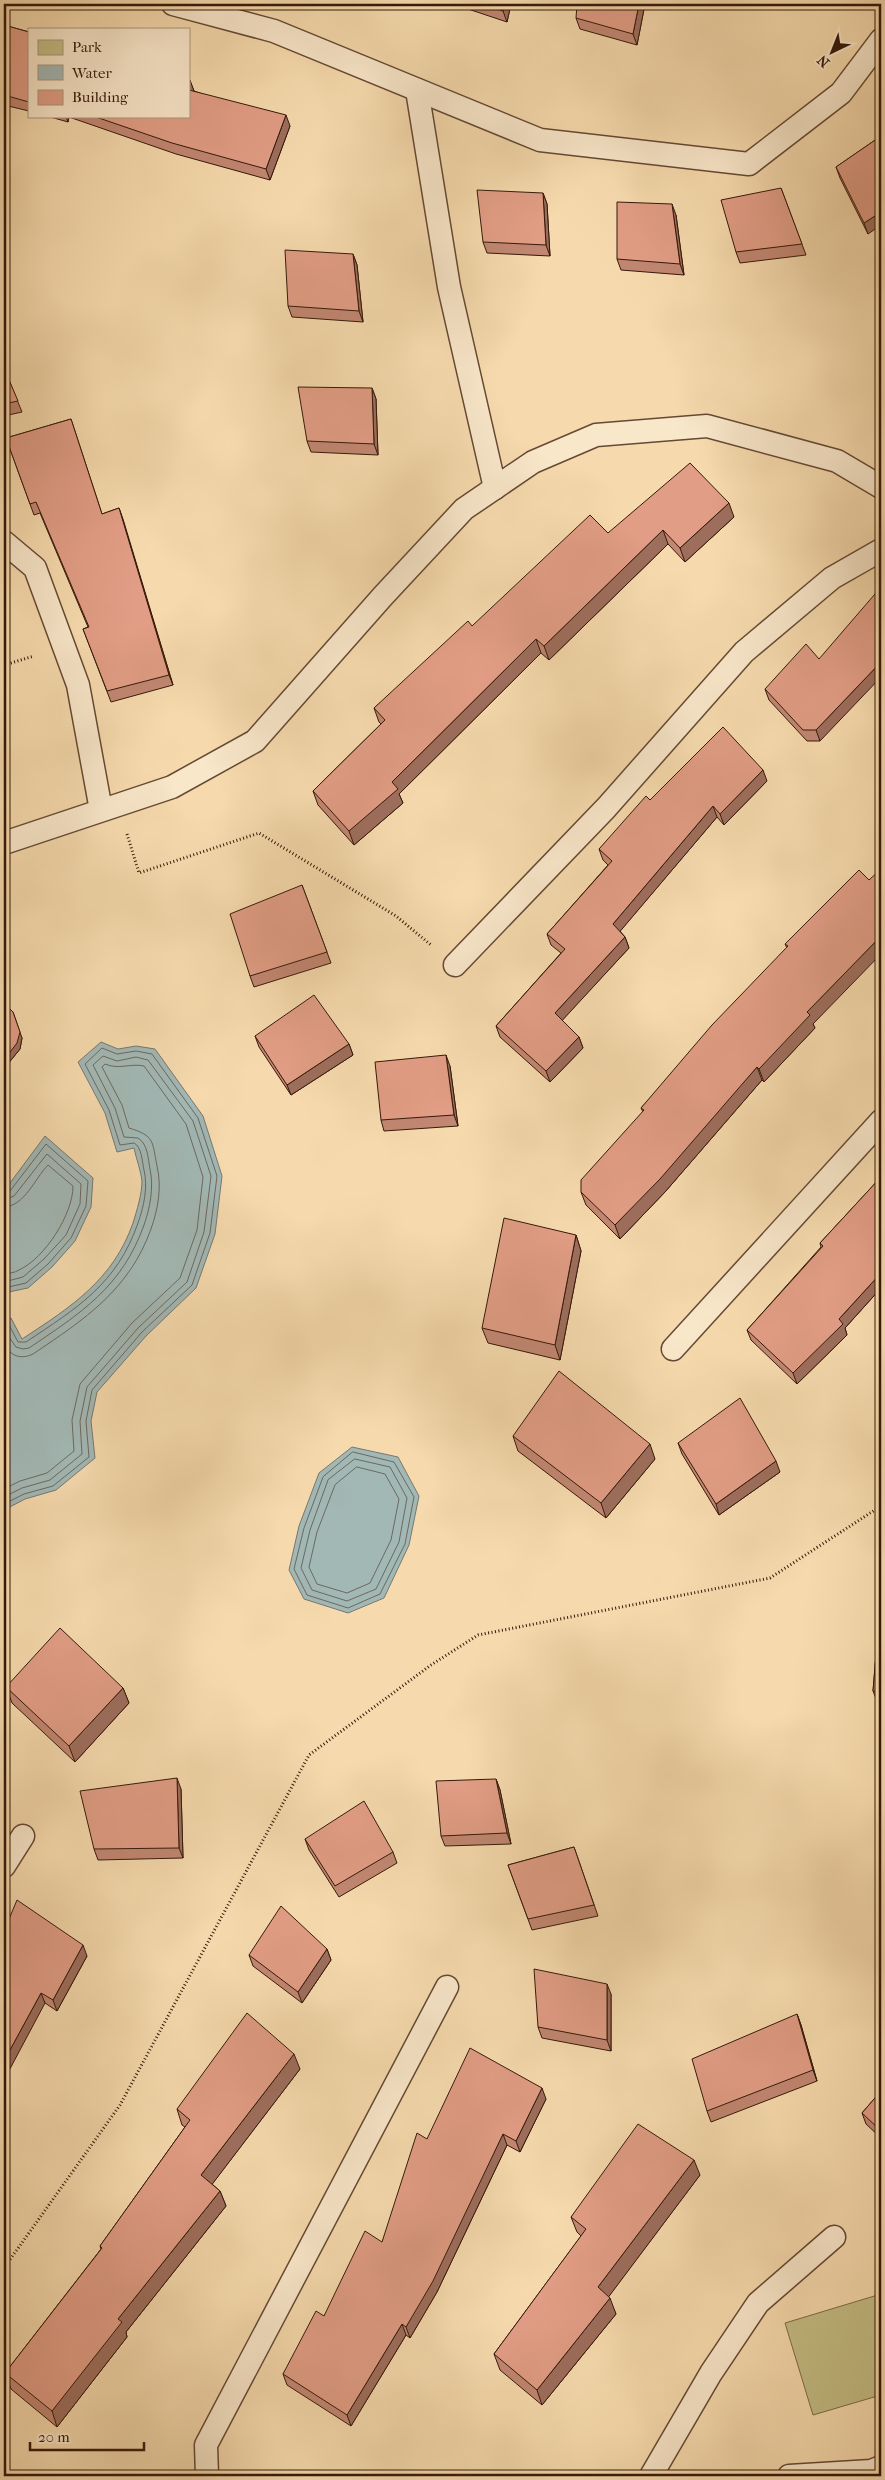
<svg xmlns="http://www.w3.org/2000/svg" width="885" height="2480" viewBox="0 0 885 2480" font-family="'IM FELL French Canon',serif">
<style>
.green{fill:#c4bd84;stroke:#7c6b47}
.water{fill:#a2b8b5;stroke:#767871}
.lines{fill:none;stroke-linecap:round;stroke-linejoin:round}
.shore{stroke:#6c6860;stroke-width:1}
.service-casing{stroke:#654933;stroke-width:25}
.path{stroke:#35190a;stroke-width:3;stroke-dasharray:1 2.5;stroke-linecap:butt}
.service{stroke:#f9e7ca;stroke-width:22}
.wall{fill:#c28772;stroke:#35190a}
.shaded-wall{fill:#9e6e5d;stroke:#35190a}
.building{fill:#e19d85;stroke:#35190a}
</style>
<rect width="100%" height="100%" fill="#f6daad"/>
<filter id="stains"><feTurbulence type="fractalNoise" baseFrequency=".004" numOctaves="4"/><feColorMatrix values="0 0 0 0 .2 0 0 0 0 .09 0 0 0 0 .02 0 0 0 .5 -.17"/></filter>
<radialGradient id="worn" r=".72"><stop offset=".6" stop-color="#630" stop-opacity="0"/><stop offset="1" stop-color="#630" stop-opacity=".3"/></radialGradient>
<path class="green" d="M881,2294v101l-68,20 -28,-92z"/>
<g class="water">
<path d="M101,1042l17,7 18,-3 19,3 48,67 19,60 -7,58 -19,54 -50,48 -49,56 -6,29 4,37 -39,32 -31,9 -21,11v-190l7,-2 11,21c49,-32 91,-59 111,-116 4,-13 9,-29 9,-42 -1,-10 -6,-23 -8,-33l-17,4 -12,-39 -27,-51z"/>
<path d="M45,1136l48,42 -2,29 -16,34 -23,26 -24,21 -24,5v-102z"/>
<path d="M352,1447l46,10 21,39 -10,49 -25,53 -36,15 -44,-14 -15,-29 10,-44 20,-53z"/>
</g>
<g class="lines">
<g class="shore">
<path d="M4,1193l6,-2 36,-47 42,37 -2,25 -15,32 -23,26 -22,19 -22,5"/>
<path d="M4,1200l10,-4 33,-42 34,30 -1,20 -14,31 -22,24 -21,18 -19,5"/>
<path d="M4,1207c21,-1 31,-29 44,-42l25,21c0,28 -28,72 -54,84 -4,3 -11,3 -15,4"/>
<path d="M4,1324l5,1 9,17h8c51,-34 91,-58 112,-119 6,-17 10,-36 6,-53 -2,-8 -2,-23 -10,-27l-14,2 -11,-35 -24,-46 17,-16 15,6 19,-3 16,3 46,64 19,58 -7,57 -18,52 -50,47 -50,58 -6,31 3,36 -36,29 -29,8 -20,10"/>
<path d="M4,1330l12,17 7,2 6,-1c52,-35 93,-61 115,-123 6,-17 10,-38 6,-56 -2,-10 -2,-25 -12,-31l-14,-1 -9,-29 -22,-43 10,-9 14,5 19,-4 12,3 45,61 18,55 -7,56 -17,50 -49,46 -51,59 -7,34 2,33 -32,26 -28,8 -18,9"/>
<path d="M4,1344c6,12 17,16 29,10 52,-35 96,-64 118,-125 7,-20 11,-42 6,-63 -5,-25 -2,-30 -28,-38l-7,-23 -20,-38 3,-3c14,6 25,-1 39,2l42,58 17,53 -6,53 -17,48 -48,45 -52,61 -8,36 2,31 -27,22 -27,8 -16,8"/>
<path d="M353,1452l41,10 20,35 -9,47 -25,50 -32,14 -41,-13 -13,-26 10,-41 19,-51z"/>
<path d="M355,1459l35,8 17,31 -8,44 -23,47 -29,12 -35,-11 -11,-22 9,-38 18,-50z"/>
<path d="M357,1467l28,7 14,25 -8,41 -21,43 -23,10 -30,-9 -8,-17 8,-35 18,-47z"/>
</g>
<defs>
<g id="service">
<path d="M173,4l101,27 266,109 209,24 92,-71 40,-53"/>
<path d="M417,90l32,197 46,201"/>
<path d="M4,542l31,26 43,117 23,125"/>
<path d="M4,843l168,-56 83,-46 128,-145 81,-87 69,-47 63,-27 111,-9 130,35 44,26"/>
<path d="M455,965l151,-157 138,-156 88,-74 49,-28"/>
<path d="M673,1349l208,-228"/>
<path d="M4,1866l19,-30"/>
<path d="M207,2476l-1,-31 241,-458"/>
<path d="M651,2476l60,-103 47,-70 76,-66"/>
<path d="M789,2476l82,-5 10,-4"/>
</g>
</defs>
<use href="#service" class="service-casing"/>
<g class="path">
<path d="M4,665l30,-9"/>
<path d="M127,834l12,39 120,-40 137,83 35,29"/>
<path d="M4,2268l116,-163 189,-350 122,-90 47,-30 292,-57 111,-72"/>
</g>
<use href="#service" class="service"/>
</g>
<g class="wall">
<path d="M453,4h58l-4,18z"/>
<path d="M645,4l-8,41 -57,-16 -4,-11z"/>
<path d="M4,25l25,7v79l-25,-6z"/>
<path d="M189,79l5,12 96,35 -20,54 -94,-26 -107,-37 -1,5 -21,-6h142z"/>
<path d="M881,136l-13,98 -28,-56 -4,-11z"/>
<path d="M781,188l25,67 -66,8 -4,-11z"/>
<path d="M543,193l4,11 3,52 -63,-3 -4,-11z"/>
<path d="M676,215l8,60 -63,-5 -4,-11z"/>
<path d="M353,254l4,11 6,57 -71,-5 -4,-11z"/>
<path d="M4,368l18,44 -18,4z"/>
<path d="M372,388l4,11 2,56 -67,-3 -4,-11z"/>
<path d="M71,419l31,95 17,-6 54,177 -62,17 -28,-73 5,-2 -48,-114 -6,2 -28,-77z"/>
<path d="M734,517l-49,45 -17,-18 -119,116 -8,-7 -142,141 4,9 -49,42 -36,-40 -5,-14 68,-67 -2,-2 -5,-14 98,-82 136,-93z"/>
<path d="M819,659l1,82h-13l-38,-41 -4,-11z"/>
<path d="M767,781l-43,44 -7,-8 -97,114 5,6 4,11 -67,72 17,17 4,11 -33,34 -50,-45 -4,-11 65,-73 -10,-8 -4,-11 61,-69 -5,-5 -4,-11 51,-49z"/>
<path d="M859,870l-46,154 2,4 -51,54 -2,-2 -97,112 -45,47 -34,-34 -5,-13 62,-80 -2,-4 146,-160 -2,-4z"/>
<path d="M302,885l29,78 -77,24 -4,-11z"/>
<path d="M4,1004l18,34 -2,11 -13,16 -3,2z"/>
<path d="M255,1036l94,8 4,11 -62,40 -32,-48z"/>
<path d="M450,1066l8,60 -74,5 -3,-11z"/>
<path d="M881,1177v111l-36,40 2,7 -50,49 -46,-44 -4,-10 74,-83 -1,-4z"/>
<path d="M576,1235l5,16 -21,109 -72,-17 -6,-15z"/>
<path d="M513,1436l142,23 -49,59 -88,-67z"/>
<path d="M678,1443l102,29 -61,43 -37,-61z"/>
<path d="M881,1594v113l-2,-1 -6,-15z"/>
<path d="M6,1687l117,1 6,15 -54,59 -63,-59z"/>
<path d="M496,1779l4,11 11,54 -66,2 -4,-10z"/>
<path d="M181,1789l2,69 -85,2 -4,-11z"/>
<path d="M305,1839l88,13 4,11 -58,34 -30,-47z"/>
<path d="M574,1847l24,69 -66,14 -24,-65z"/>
<path d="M4,1931l83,25 -30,55 -12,-8z"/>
<path d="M327,1949l4,11 -29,43 -49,-37 -4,-11z"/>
<path d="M611,1994v57l-69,-13 -4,-11z"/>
<path d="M797,2014l4,11 16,56 -106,41 -4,-11z"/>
<path d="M300,2069l-88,115 8,7 6,15 -100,126 1,5 -70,90 -46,-38 -6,-16 96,-124 -1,-3 85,-119 -3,-2 -5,-16z"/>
<path d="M881,2091v47l-15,-14 -4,-11z"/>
<path d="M546,2099l-26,53 -13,-7 -70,147 -27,46 -4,-3 -55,91 -64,-41 -4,-11 41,-58 58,-74 45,-103z"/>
<path d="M700,2175l-92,122 8,17 -74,91 -42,-35 -6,-16 87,-118 -4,-4 -6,-15z"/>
</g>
<g class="shaded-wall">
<path d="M504,4h7l-4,18 -4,-11z"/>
<path d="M639,4h6l-8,41 -4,-11z"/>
<path d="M190,80l4,11 -3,9 -2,-7v-8z"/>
<path d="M286,115l4,11 -20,54 -4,-11z"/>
<path d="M66,116h3l-1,6z"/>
<path d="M543,193l4,11 3,52 -4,-11z"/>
<path d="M672,204l4,11 8,60 -4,-11z"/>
<path d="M881,212v13l-13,9 -4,-11z"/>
<path d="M353,254l4,11 6,57 -4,-11z"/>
<path d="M372,388l4,11 2,56 -4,-11z"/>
<path d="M729,503l5,14 -49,45 -5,-14z"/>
<path d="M119,508l4,11 50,166 -4,-10z"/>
<path d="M663,530l5,14 -119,116 -5,-14z"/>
<path d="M536,639l5,14 -142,141 4,9 -49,42 -5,-14 43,-49z"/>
<path d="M881,662v15l-61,64 -4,-11z"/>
<path d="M763,770l4,11 -43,44 -4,-11z"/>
<path d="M713,806l4,11 -100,118 -4,-11z"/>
<path d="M881,936v18l-68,70 2,4 -51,54 -5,-13 48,-57z"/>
<path d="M625,937l4,11 -70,76 -4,-11z"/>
<path d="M13,1012l9,26 -2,11 -13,16 -2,-5z"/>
<path d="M579,1037l4,11 -33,34 -4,-11z"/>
<path d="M349,1044l4,11 -62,40 -4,-10z"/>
<path d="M446,1055l4,11 8,60 -4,-11z"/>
<path d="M757,1067l5,13 -97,112 -45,47 -5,-14z"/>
<path d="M576,1235l5,16 -21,109 -5,-15z"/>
<path d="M881,1273v15l-36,40 2,7 -50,49 -4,-11 46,-54z"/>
<path d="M650,1444l5,15 -49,59 -5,-15z"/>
<path d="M776,1461l4,11 -61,43 -3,-11z"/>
<path d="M123,1688l6,15 -54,59 -6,-16z"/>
<path d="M177,1778l4,11 2,69 -4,-10z"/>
<path d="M496,1779l4,11 11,54 -4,-11z"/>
<path d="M83,1945l4,11 -30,55 -4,-11z"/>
<path d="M327,1949l4,11 -29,43 -4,-11z"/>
<path d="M607,1984l4,10v57l-4,-11z"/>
<path d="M41,1993l4,10 -41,77v-19z"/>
<path d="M797,2014l4,11 16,56 -4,-11z"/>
<path d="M294,2054l6,15 -93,122 -6,-16z"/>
<path d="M542,2088l4,11 -26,53 -4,-11z"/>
<path d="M503,2134l4,11 -70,147 -27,46 -4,-11z"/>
<path d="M694,2160l6,15 -96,128 -6,-16z"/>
<path d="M220,2191l6,15 -100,126 1,5 -70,90 -5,-16 66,-92z"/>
<path d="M610,2298l6,16 -74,91 -5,-15z"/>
<path d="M402,2324l4,11 -55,91 -4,-11z"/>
</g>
<g class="building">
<path d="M481,4h23l-1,7z"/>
<path d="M577,4h62l-6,30 -57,-16z"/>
<path d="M4,25l25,7v70l-25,-7z"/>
<path d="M189,90l97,25 -20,54 -94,-26 -79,-27h96z"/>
<path d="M881,136v76l-17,11 -28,-56z"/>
<path d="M781,188l21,56 -66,8 -15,-52z"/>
<path d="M477,190l66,3 3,52 -63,-3z"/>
<path d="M617,202l55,2 8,60 -63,-5z"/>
<path d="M285,250l68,4 6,57 -71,-5z"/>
<path d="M4,368l14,33 -14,3z"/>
<path d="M298,387l74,1 2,56 -67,-3z"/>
<path d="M71,419l31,95 17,-6 50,167 -62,16 -24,-62 6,-2 -53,-125 -6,2 -24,-66z"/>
<path d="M690,463l39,40 -49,45 -17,-18 -119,116 -8,-7 -144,143 6,7 -49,42 -36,-40 72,-71 -11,-12 94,-87 4,5 118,-111 18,18z"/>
<path d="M881,587v75l-65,68h-13l-38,-41 41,-45 13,15z"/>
<path d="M723,727l40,43 -43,44 -7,-8 -100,118 12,13 -70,76 24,24 -33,34 -50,-45 69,-77 -18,-15 65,-73 -13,-12 47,-53 4,4z"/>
<path d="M881,869v67l-74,76 3,3 -51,54 -2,-2 -97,112 -45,46 -34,-33v-12l63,-70 -3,-2 71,-83 76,-79 -3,-2 74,-74 10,10z"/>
<path d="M302,885l25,67 -77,24 -20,-62z"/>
<path d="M314,995l35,49 -62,41 -32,-49z"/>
<path d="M4,1004h1l8,8 7,20 -3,11 -13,17z"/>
<path d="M446,1055l8,60 -73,5 -6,-58z"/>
<path d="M881,1177v96l-42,46 4,5 -50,49 -46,-43 76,-84 -3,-3z"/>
<path d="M504,1218l72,17 -21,110 -73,-17z"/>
<path d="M559,1371l91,73 -49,59 -88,-67z"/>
<path d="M740,1398l36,63 -60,43 -38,-61z"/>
<path d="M881,1594v98l-8,-1z"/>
<path d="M60,1628l63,60 -54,58 -63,-59z"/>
<path d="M177,1778l2,70 -85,1 -14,-58z"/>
<path d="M496,1779l11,54 -66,3 -5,-55z"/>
<path d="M364,1801l29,51 -58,34 -30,-47z"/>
<path d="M574,1847l20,58 -66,14 -20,-54z"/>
<path d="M17,1900l66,45 -30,55 -12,-7 -37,68v-130z"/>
<path d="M281,1906l46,43 -29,43 -49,-37z"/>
<path d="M534,1969l73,15v56l-69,-13z"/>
<path d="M247,2013l47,41 -93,121 19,16 -102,128 4,3 -70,89 -47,-38 97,-125 -2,-2 90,-126 -13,-11z"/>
<path d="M797,2014l16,56 -106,41 -15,-52z"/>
<path d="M470,2048l72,40 -26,53 -13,-7 -70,147 -27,46 -4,-3 -55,91 -64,-41 33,-63 8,5 41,-85 17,11 35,-109 10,6z"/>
<path d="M881,2091v40l-19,-18z"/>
<path d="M638,2124l56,36 -96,127 12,11 -73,92 -43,-36 92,-125 -15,-12z"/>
</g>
<rect width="885" height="2480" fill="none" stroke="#f6daad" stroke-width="20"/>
<rect x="5" y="5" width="875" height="2470" fill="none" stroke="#35190a" stroke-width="2.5"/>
<rect x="10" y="10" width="865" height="2460" fill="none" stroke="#35190a"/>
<rect x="28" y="28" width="162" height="90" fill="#f9e7ca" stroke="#ab957d"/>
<rect x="38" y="40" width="25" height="15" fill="#c4bd84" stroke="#ab957d"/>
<text x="72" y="52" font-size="15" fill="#35190a">Park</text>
<rect x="38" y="65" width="25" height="15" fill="#a2b8b5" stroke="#ab957d"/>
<text x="72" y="78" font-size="15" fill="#35190a">Water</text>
<rect x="38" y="90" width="25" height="15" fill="#e19d85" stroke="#ab957d"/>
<text x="72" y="102" font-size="15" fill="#35190a">Building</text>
<g transform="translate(832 52) rotate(223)" stroke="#f9e7ca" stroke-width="4" paint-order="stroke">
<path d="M0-4L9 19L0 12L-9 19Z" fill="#35190a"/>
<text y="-8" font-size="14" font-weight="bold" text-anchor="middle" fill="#35190a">N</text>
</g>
<path d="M30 2442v8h114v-8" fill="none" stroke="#35190a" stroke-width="2.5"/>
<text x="38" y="2442" font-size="15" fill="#35190a" stroke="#f9e7ca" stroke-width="4" paint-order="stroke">20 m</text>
<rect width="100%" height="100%" filter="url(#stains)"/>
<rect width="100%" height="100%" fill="url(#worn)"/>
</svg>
